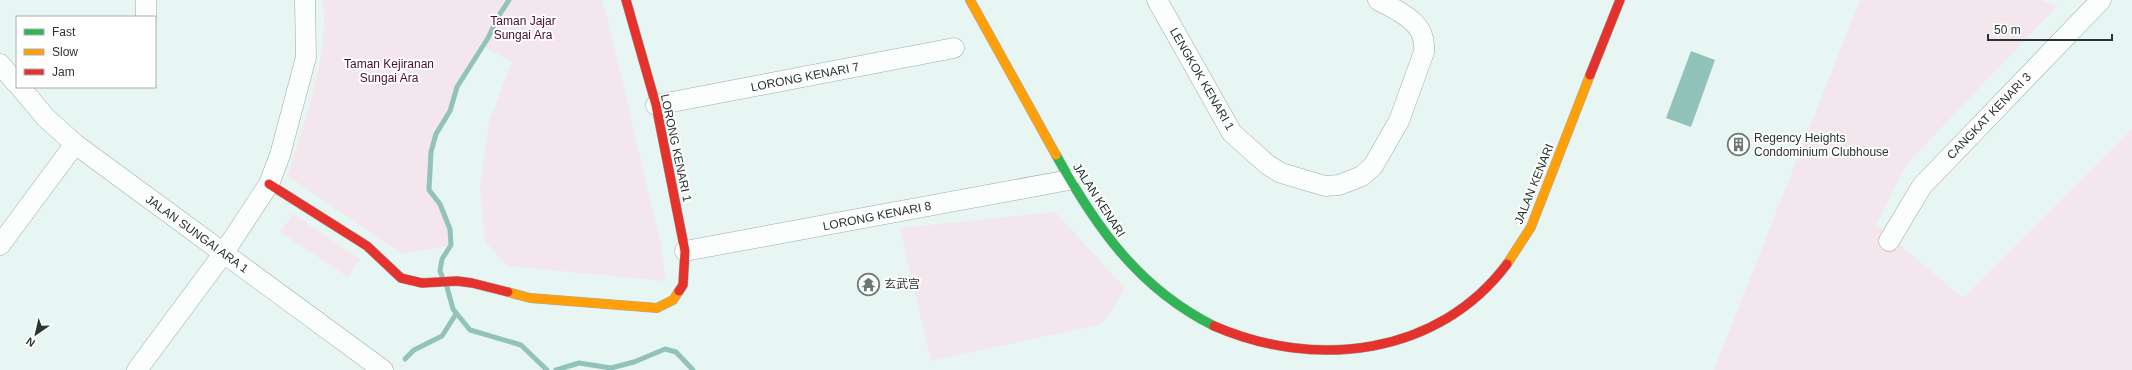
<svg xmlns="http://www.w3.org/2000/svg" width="2132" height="370" viewBox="0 0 2132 370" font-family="Helvetica,'Noto Sans SC',sans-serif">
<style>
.green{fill:#f3e6ec}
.water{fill:#92c3ba}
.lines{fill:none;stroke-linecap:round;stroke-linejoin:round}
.stream{stroke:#92c3ba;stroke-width:5}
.street-casing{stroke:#9eaaa7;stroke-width:21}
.fast-casing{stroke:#9eaaa7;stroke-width:10}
.slow-casing{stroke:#9eaaa7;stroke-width:10}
.jam-casing{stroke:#9eaaa7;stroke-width:10}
.street{stroke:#fbfefd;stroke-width:20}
.fast{stroke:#30b455;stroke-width:9}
.slow{stroke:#ff9f0a;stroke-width:9}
.jam{stroke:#e5322d;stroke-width:9}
.labels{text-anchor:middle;stroke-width:4;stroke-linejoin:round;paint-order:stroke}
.park-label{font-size:12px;fill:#490d2e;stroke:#fff}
.street-label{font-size:12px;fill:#2a3432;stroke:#fff}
.poi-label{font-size:12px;fill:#2a3432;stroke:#fff;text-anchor:start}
</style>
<rect width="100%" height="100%" fill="#e7f6f2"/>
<g class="green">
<path d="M323,0h278l7,21 54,229 3,31 -158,-15 -22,-25 -5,-53 9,-66 23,-60 -29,-16 -26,41 -7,24 -14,23 -5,18 -2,38 11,14 10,25 1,16 -49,9 -114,-78c17,-57 41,-116 35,-176z"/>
<path d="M1860,0h180l17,6 -151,159 -30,60 87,73 169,-169v241h-418z"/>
<path d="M1055,212l70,76 -23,36 -171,37 -31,-133z"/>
<path d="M293,214l67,45 -12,18 -68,-45z"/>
</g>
<path class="water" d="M1691,51l24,9 -24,67 -25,-9z"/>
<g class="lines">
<g class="stream">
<path d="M442,276l-2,-5 2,-12 9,-14 -1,-16 -10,-25 -11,-14 2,-38 5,-18 14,-23 7,-24 31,-49 10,-21 11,-17"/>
<path d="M447,287l6,22 17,21 51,15 26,25"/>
<path d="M405,359l9,-9 28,-14 14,-22"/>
<path d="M556,370l23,-7 32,5 23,-6 31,-13 11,3 17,18"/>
</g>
<defs>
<g id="street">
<path d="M146,0v17"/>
<path d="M1157,0l75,133 36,32 13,8 44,13 14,-1 23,-9 11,-10 26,-45 25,-69c3,-30 -23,-39 -46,-52"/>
<path d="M0,64l17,20"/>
<path d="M20,87l26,31 29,26 308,226"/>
<path d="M656,105l298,-57"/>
<path d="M1889,241l33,-55 179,-186"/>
<path d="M0,245l75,-101"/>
<path d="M685,251l384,-71"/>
<path d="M137,370l86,-116 46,-70 11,-29 26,-98 -1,-57"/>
</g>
<path id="fast" d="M1056,155c40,72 82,133 158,171"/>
<g id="slow">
<path d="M970,0l86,155"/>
<path d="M1507,264l24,-37 59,-152"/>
<path d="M508,292l22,6 127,10 16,-8 6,-9"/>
</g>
<g id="jam">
<path d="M626,0l30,105 29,146 -2,34 -4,6"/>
<path d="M1590,75l30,-75"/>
<path d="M269,184l98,62 34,32 21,5 35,-2 15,2 36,9"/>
<path d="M1214,326c101,44 224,30 293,-62"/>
</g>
</defs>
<use href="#street" class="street-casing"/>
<use href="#fast" class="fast-casing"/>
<use href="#slow" class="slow-casing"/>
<use href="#jam" class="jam-casing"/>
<use href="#street" class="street"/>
<use href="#fast" class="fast"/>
<use href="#slow" class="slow"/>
<use href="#jam" class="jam"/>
</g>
<defs>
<symbol id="building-ring" viewBox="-11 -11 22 22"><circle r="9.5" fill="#fff" stroke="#6c7875" stroke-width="1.5"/><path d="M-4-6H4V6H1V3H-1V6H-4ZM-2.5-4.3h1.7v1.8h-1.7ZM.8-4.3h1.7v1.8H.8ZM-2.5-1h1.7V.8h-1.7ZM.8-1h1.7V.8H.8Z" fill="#6c7875"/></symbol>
<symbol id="temple-ring" viewBox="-11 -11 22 22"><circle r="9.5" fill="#fff" stroke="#6c7875" stroke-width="1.5"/><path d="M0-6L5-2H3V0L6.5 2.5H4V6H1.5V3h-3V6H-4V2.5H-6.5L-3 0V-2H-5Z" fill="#6c7875"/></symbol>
</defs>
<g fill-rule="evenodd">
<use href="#building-ring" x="1726" y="132" width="25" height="25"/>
<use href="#temple-ring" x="856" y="272" width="25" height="25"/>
</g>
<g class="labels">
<g class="park-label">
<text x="523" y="25">Taman Jajar<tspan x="523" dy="14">Sungai Ara</tspan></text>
<text x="389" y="68">Taman Kejiranan<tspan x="389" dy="14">Sungai Ara</tspan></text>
</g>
<g class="street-label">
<text transform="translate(805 77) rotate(-11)" y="4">LORONG KENARI 7</text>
<text transform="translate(1202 79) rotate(60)" y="4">LENGKOK KENARI 1</text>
<text transform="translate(1989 116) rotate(-46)" y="4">CANGKAT KENARI 3</text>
<text transform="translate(676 148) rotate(78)" y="4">LORONG KENARI 1</text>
<text transform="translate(1534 184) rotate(-68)" y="4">JALAN KENARI</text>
<text transform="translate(1099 200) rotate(57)" y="4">JALAN KENARI</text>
<text transform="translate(877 216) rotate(-11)" y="4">LORONG KENARI 8</text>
<text transform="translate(197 234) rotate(36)" y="4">JALAN SUNGAI ARA 1</text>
</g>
<g class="poi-label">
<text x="1754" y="142">Regency Heights<tspan x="1754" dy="14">Condominium Clubhouse</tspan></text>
<text x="884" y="288">玄武宫</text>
</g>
</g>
<rect x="16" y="16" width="140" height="72" fill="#ffffff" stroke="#aaaead"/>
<rect x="24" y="29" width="20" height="6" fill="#30b455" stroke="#aaaead"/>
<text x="52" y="36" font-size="12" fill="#2a3432">Fast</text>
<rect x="24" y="49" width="20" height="6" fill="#ff9f0a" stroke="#aaaead"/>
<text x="52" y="56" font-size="12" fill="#2a3432">Slow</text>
<rect x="24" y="69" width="20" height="6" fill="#e5322d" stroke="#aaaead"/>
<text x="52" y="76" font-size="12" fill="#2a3432">Jam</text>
<g transform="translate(36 334) rotate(214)" stroke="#ffffff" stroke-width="3" paint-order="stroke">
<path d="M0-3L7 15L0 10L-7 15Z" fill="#2a3432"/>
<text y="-6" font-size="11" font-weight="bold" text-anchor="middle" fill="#2a3432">N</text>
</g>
<path d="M1988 34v6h124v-6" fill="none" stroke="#2a3432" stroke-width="2"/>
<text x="1994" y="34" font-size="12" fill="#2a3432" stroke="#ffffff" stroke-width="3" paint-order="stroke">50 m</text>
</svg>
